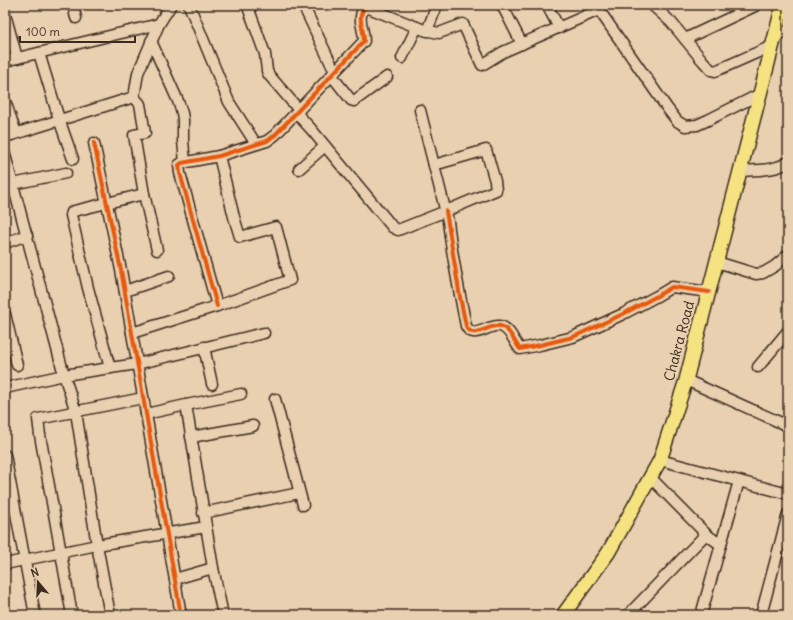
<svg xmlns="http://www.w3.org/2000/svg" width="793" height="620" viewBox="0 0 793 620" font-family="Delius,sans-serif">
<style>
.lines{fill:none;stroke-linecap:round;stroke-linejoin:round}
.minor-casing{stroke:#3b2a1e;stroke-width:13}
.major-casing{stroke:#3b2a1e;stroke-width:16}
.minor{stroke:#e8d0b0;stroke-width:10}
.major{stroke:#f5e382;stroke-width:13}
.cycleway-casing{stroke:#e8d0b0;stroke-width:6}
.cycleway{stroke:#e8590c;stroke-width:4}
.labels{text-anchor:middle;stroke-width:4;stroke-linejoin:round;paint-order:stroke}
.street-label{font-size:14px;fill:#3b2a1e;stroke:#e8d0b0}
</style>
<rect width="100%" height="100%" fill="#e8d0b0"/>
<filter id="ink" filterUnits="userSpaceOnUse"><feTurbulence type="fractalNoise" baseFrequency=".025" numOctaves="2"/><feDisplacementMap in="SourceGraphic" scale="8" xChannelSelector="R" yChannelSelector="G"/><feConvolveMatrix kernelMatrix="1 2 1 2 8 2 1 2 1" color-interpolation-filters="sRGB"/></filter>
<g filter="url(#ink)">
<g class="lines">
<defs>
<g id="minor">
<path d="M73,5l3,13"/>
<path d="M189,5l40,97 27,42"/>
<path d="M251,5l-3,2 17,47 2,17 2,4 30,35"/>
<path d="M303,5l32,67"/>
<path d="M502,5l20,39"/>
<path d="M547,5l12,23"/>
<path d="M597,5l2,5 68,98 10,13 8,5 12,-1 11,-5 52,-26"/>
<path d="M652,5l19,17 31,38 9,10 4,1 5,-2 52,-23"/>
<path d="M364,6l60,24 15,3 24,-9 19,41 21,-13 96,-42"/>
<path d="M5,14l12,44"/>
<path d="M427,31l10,-26"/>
<path d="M774,37l14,-6"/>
<path d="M685,39l72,-34"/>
<path d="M151,41l27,60 4,12 1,6v22l2,22"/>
<path d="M39,53l20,66 14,40"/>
<path d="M402,58l15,-31"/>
<path d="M5,61l154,-37"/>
<path d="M332,76l19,24 3,1 33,-24"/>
<path d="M134,97l6,7 5,29 -11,2 10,59 13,56"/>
<path d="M5,101l11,32"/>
<path d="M420,110l28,111c4,35 11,70 18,105 7,15 22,-2 34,0 10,2 14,16 20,23l20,-4 33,-8 50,-23 34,-18 15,-9 37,5"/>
<path d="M300,117l11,12 79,95 2,3 6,3 48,-19 50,-21 -1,-9 -9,-31 -52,15"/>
<path d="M5,137l129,-40 4,-24 21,-49 12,-19"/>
<path d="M94,143l27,127 60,345"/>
<path d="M5,155l59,220 12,37 21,133 13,70"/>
<path d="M299,169l26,-23"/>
<path d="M740,171c14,-1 36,0 48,-9"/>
<path d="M13,184l53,-11"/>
<path d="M5,243l22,-8"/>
<path d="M717,262l39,12 7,-1 12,-7 13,-11"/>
<path d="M125,291l44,-15"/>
<path d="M217,306l-37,-133 -1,-8 3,-2 37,-7 48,-15 8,-6 89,-94c0,-16 -8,-19 1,-36"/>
<path d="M5,314l12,51"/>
<path d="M132,333l85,-27 73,-26 -14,-53 -36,10 -6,-20 -15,-61"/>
<path d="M204,347l8,37"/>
<path d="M758,367l30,-36"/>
<path d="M110,368l-22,-80 -17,-73 1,-3 2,-1 70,-17"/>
<path d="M686,380l102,46"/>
<path d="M5,388l59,-13 73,-11 127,-31"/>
<path d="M275,399l28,106"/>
<path d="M186,405l27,163 10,47"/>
<path d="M146,414l40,-9 55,-11"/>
<path d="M191,437l62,-11"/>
<path d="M5,455l30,160"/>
<path d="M660,460l128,34"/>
<path d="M650,477l56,57 15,11"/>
<path d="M203,513l96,-20"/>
<path d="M5,564l92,-19 109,-18"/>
<path d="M175,579l38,-11"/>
<path d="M72,615l-32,-180 -2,-16 105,-21"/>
<path d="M628,615l78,-81"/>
<path d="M701,615l38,-134"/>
<path d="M761,615l27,-101"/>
</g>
<path id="major" d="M563,615l45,-62 52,-93 26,-80 97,-375"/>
</defs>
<use href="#minor" class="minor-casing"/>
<use href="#major" class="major-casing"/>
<use href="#minor" class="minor"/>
<use href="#major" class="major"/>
<defs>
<g id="cycleway">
<path d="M94,143l27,127 60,345"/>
<path d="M446,211l14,86 6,29c7,15 22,-2 34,0 10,2 14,16 20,23l20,-4 33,-8 50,-23 34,-18 15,-9 37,5"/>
<path d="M217,306l-37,-133 -1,-8 3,-2 37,-7 48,-15 8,-6 89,-94c0,-16 -8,-19 1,-36"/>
</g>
</defs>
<use href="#cycleway" class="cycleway-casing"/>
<use href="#cycleway" class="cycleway"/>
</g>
</g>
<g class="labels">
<g class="street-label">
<text transform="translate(679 341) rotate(-75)" y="5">Chakra Road</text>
</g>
</g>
<rect width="793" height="620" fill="none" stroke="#e8d0b0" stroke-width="20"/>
<rect x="10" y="10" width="773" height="600" fill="none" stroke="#3b2a1e" stroke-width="1.5" filter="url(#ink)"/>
<g transform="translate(38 582) rotate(341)" stroke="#e8d0b0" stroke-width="3" paint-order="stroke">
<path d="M0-3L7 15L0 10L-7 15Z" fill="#3b2a1e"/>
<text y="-6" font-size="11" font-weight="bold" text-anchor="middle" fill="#3b2a1e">N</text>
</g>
<path d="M20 36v6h115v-6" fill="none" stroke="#3b2a1e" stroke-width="2"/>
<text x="26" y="36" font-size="12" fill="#3b2a1e" stroke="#e8d0b0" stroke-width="3" paint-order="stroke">100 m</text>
</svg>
